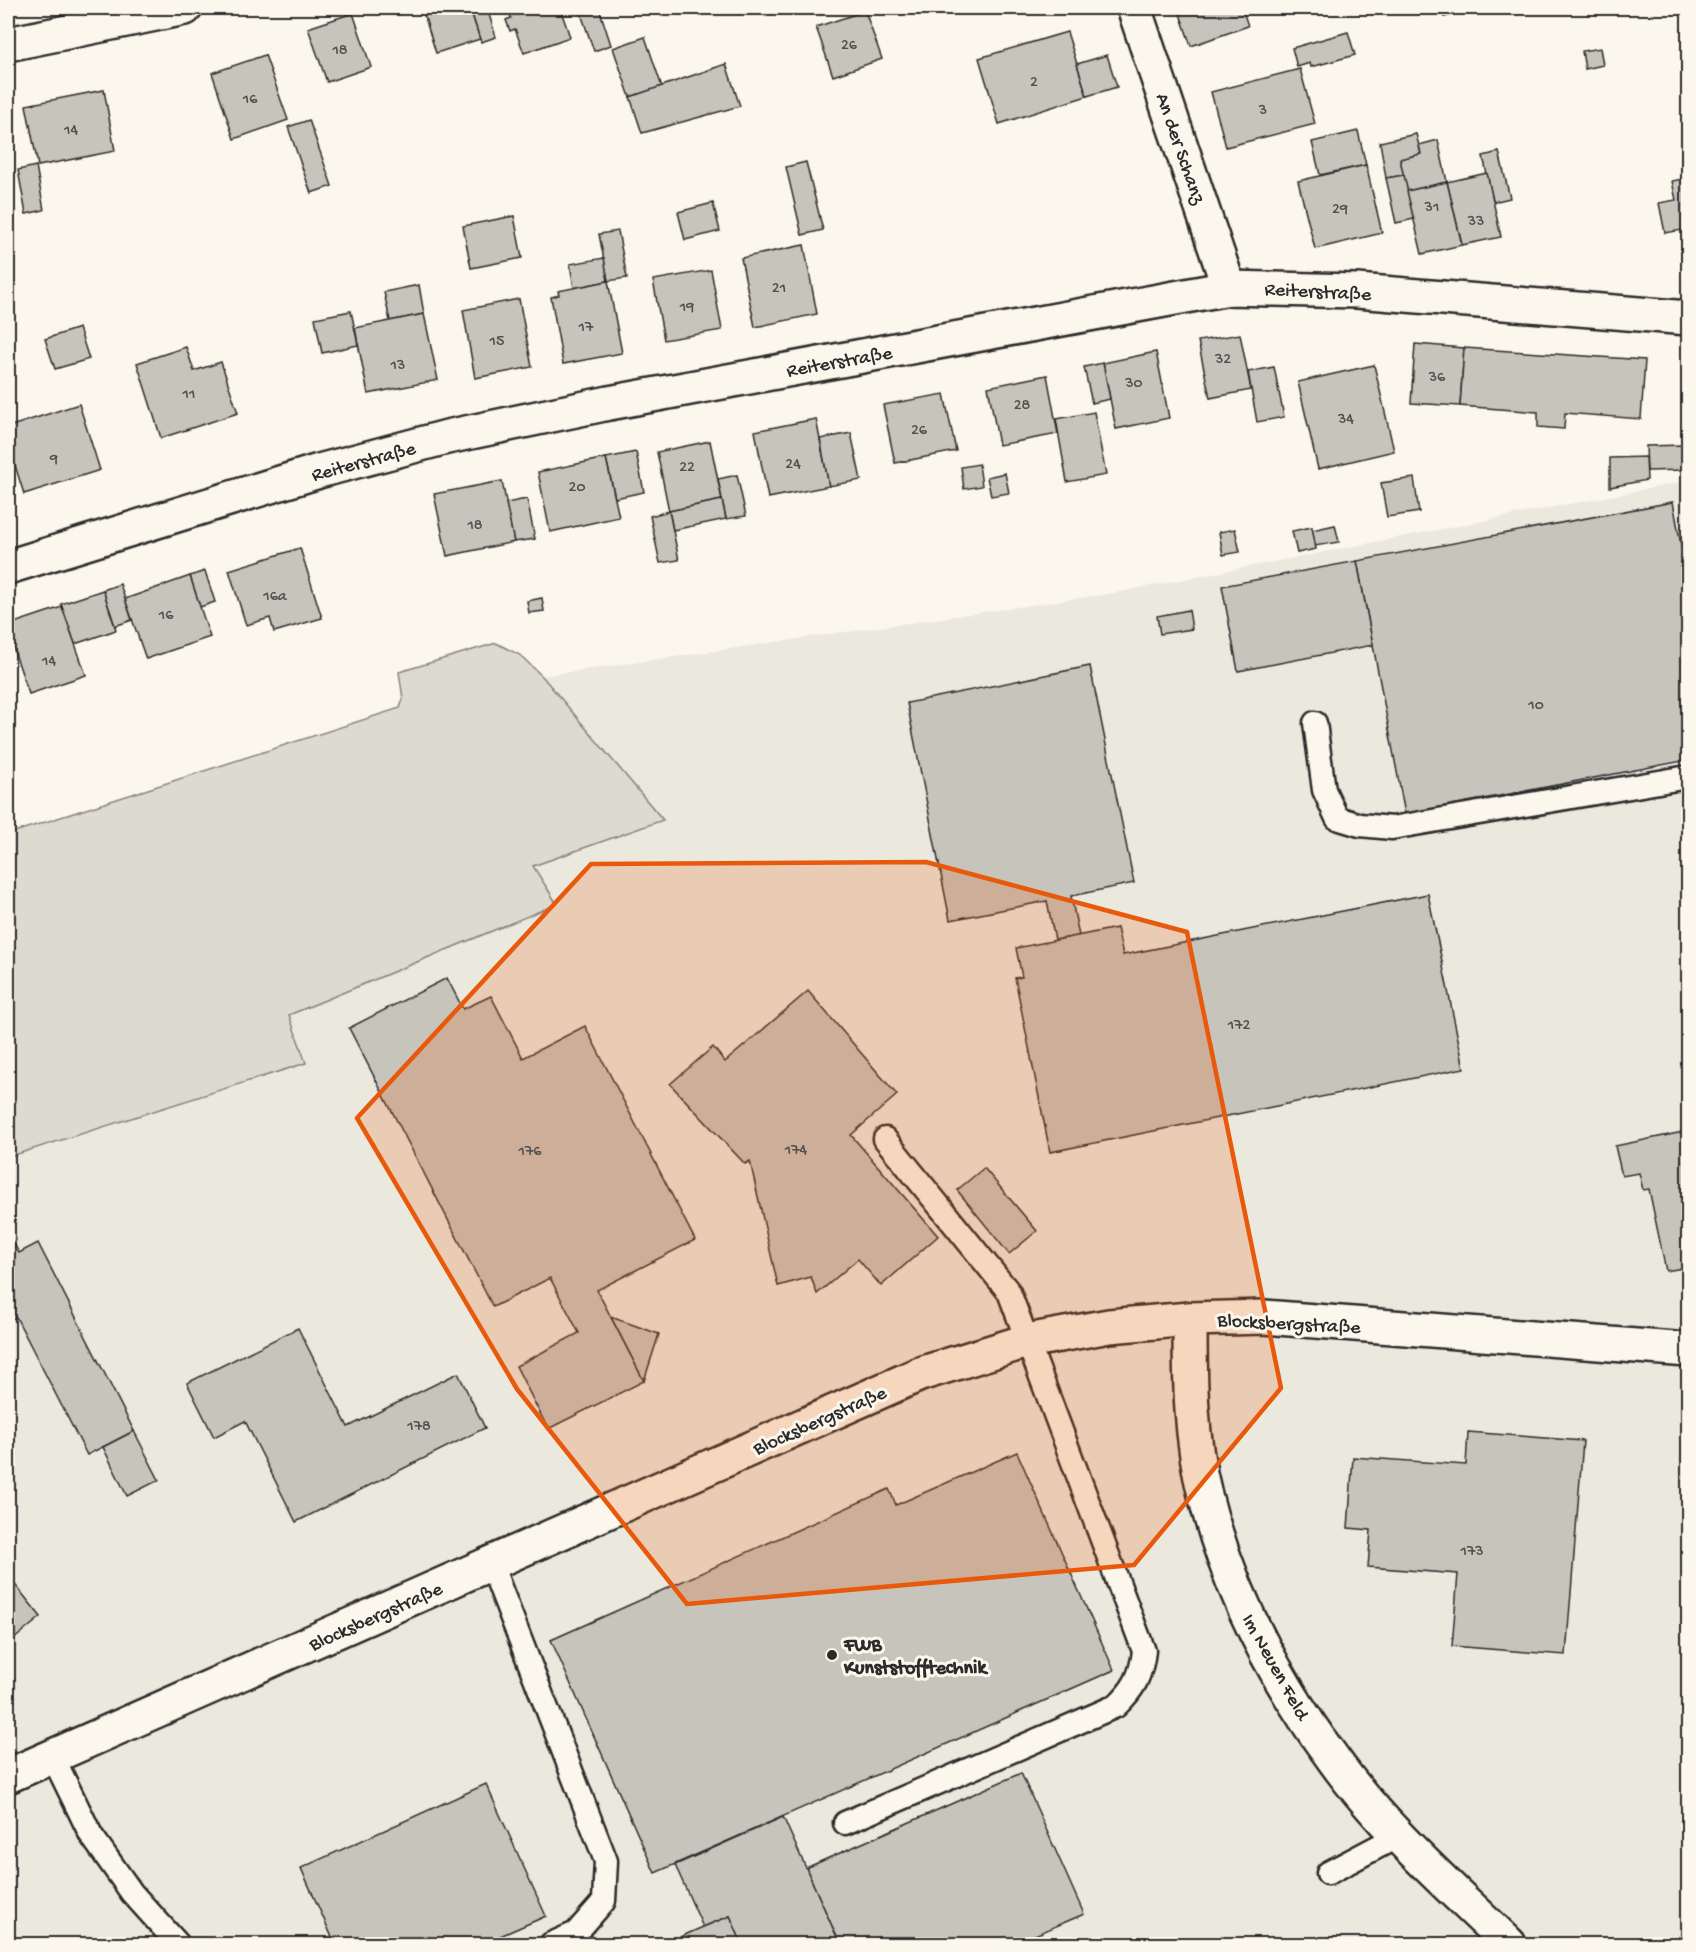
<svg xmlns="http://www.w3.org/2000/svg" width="1696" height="1952" viewBox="0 0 1696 1952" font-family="'Gochi Hand',sans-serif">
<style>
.built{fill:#ebe8de}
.green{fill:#dddad0;stroke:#84827e;stroke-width:1.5}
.building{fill:#c7c4bc;stroke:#2b2b2b;stroke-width:1.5}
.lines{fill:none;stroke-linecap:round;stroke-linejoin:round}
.service-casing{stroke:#2b2b2b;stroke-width:27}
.minor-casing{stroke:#2b2b2b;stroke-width:38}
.secondary-casing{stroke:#2b2b2b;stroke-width:38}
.service{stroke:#fbf7ec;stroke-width:22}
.minor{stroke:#fbf7ec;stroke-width:33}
.secondary{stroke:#fbf7ec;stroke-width:33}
.marked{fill:#e8590c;fill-opacity:0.2;stroke:#e8590c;stroke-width:4.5;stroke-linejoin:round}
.poi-dot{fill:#2b2b2b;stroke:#fbf7ec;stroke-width:2}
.labels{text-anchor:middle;stroke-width:6;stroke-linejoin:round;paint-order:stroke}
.number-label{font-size:16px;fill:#52514f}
.street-label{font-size:20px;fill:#2b2b2b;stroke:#fbf7ec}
.poi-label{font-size:20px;font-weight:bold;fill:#2b2b2b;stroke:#fbf7ec;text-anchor:start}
</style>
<rect width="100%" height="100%" fill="#fbf7ec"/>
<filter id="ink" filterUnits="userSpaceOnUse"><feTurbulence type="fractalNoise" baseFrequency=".0167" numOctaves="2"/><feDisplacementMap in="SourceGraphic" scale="12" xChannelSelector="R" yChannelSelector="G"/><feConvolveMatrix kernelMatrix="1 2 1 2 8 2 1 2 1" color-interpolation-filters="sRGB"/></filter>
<g filter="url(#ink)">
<path class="built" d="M1688,481v1463h-1680v-786l298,-95 -18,-48 269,-110 -25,-39 131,-46 -121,-144 572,-83z"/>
<path class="green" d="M496,643l24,12 22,21 121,144 -130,46 24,38 -268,111 17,48 -298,94v-323l392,-126 3,-9 -4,-27z"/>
<g class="building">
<path d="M422,8h48l10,31 -44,14z"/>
<path d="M470,8h17l9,29 -15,5z"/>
<path d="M530,8h30l10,29 -46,16 -9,-24 -5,2 -4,-11 5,-2 -1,-4z"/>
<path d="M579,8h20l12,37 -17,6z"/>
<path d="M1178,8h64l6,18 -57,20z"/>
<path d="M1299,8h25l-23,6z"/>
<path d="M1442,8h24l1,3 -23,6z"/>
<path d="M865,11l17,48 -49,17 -17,-49z"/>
<path d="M353,13l18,54 -44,15 -19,-54z"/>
<path d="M1067,32l20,64 -88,28 -20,-66z"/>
<path d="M1348,32l7,23 -44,12 -1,-4 -13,4 -5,-19z"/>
<path d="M645,37l17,50 -32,10 -17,-49z"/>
<path d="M1600,48l3,17 -18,4 -3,-18z"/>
<path d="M265,55l23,65 -54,19 -22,-66z"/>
<path d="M1107,55l10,32 -30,9 -10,-32z"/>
<path d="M726,64l14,42 -98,27 -12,-36z"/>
<path d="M1300,69l15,55 -89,23 -15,-55z"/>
<path d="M104,90l11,61 -77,15 -12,-61z"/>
<path d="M309,120l23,66 -21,7 -23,-66z"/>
<path d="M1358,131l8,34 -46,10 -8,-33z"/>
<path d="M1416,134l5,20 -21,5 4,16 -18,3 -6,-36z"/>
<path d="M1438,140l9,42 -40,9 -7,-32 21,-5 -2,-9z"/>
<path d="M1499,152l11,46 -17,4 -10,-46z"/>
<path d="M806,162l17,68 -21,5 -16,-68z"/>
<path d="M1366,165l16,68 -67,16 -17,-68z"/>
<path d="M36,166l8,44 -18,4 -8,-44z"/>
<path d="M1487,173l14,64 -39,8 -15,-63z"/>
<path d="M1404,175l10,44 -18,4 -10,-45z"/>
<path d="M1688,178v69l-3,1 -3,-18 -17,3 -6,-30 17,-3 -4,-19z"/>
<path d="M1447,182l15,63 -40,9 -15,-63z"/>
<path d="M713,203l7,28 -35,9 -7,-28z"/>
<path d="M514,216l8,42 -51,10 -8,-42z"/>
<path d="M618,231l9,47 -19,3 -9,-47z"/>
<path d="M804,245l13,69 -62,13 -14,-69z"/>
<path d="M604,258l4,23 -34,7 -4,-24z"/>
<path d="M711,270l11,60 -58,10 -11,-60z"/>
<path d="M608,281l14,72 -59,11 -12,-67 8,-2 -1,-4z"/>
<path d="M419,285l5,29 -34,7 -6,-29z"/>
<path d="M519,299l13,68 -57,11 -12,-68z"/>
<path d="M351,311l7,34 -36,8 -7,-35z"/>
<path d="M424,314l14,66 -70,14 -13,-66z"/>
<path d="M79,328l10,31 -34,10 -10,-30z"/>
<path d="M1240,334l11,56 -41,8 -12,-57z"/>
<path d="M1415,344l49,4 -4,58 -49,-3z"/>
<path d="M186,347l8,24 27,-9 17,51 -77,25 -24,-75z"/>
<path d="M1464,348l181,12 -4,59 -76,-6 -1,16 -26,-2v-15l-78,-6z"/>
<path d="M1156,352l13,66 -53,11 -13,-66z"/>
<path d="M1103,363l7,36 -18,4 -8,-36z"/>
<path d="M1374,365l20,86 -76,18 -20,-87z"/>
<path d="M1274,367l10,50 -27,5 -9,-50z"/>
<path d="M1047,375l11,59 -59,11 -11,-58z"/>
<path d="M944,394l12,57 -61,12 -12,-58z"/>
<path d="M79,404l21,66 -76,24 -16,-51v-16z"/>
<path d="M1094,412l12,63 -39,7 -11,-63z"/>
<path d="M816,419l13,67 -61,12 -13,-67z"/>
<path d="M851,433l10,47 -32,6 -9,-47z"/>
<path d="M710,441l12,59 -53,11 -12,-59z"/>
<path d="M1684,445v25l-37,1 -1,-25z"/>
<path d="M636,452l8,40 -29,6 -9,-40z"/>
<path d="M1646,457l1,23 -37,7v-29z"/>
<path d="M606,458l13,59 -69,15 -12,-60z"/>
<path d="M979,464l3,22 -18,3 -3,-22z"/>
<path d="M1005,473l4,20 -18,3 -4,-19z"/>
<path d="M737,475l9,41 -20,3 -8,-40z"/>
<path d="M1414,478l5,34 -32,5 -6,-34z"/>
<path d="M502,481l12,61 -67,14 -13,-62z"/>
<path d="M527,499l8,40 -21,3 -8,-39z"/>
<path d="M722,500l4,19 -53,11 -4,-19z"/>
<path d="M1673,502l15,81v177l-283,54 -48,-253z"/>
<path d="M669,511l10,49 -19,3 -10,-47z"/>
<path d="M1335,525l4,17 -24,4 -3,-16z"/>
<path d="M1312,527l4,22 -19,4 -5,-22z"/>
<path d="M1235,529l5,23 -17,3 -4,-23z"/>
<path d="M300,548l22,70 -48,14 -4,-14 -24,7 -17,-55z"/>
<path d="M1357,561l16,84 -135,26 -16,-85z"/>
<path d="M205,571l10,31 -15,5 -10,-31z"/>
<path d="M190,576l20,61 -64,22 -21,-60z"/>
<path d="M120,584l12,36 -17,6 -12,-36z"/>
<path d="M103,590l13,40 -41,14 -14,-40z"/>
<path d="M542,598l2,13 -15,2 -2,-12z"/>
<path d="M62,607l24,68 -57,19 -21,-61v-8z"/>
<path d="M1189,610l3,19 -32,5 -3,-18z"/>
<path d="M1090,666l44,217 -63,13 8,40 -24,4 -8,-39 -97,19 -43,-217z"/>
<path d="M1428,894l36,174 -414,84 -35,-174 7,-1 -6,-29 101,-20 6,27z"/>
<path d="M447,978l16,31 28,-13 32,62 62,-32 110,214 -98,50 47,91 -96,48 -32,-63 63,-33 -29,-55 -57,29 -144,-279z"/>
<path d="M808,991l89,104 -46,40 87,101 -57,50 -23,-27 -41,35 -6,-17 -33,9 -28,-125 -5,3 -75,-80 43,-37 12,15z"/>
<path d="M1688,1131v136l-22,4 -17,-82 -6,1 -4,-17 -17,3 -7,-30z"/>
<path d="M984,1168l53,63 -28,23 -52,-64z"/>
<path d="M11,1238l8,15 19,-10 96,188 -47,24 -71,-138 -8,4v-81z"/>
<path d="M611,1317l48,17 -15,47z"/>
<path d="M298,1328l50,99 110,-54 27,55 -189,94 -51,-101 -31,16 -27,-54z"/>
<path d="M134,1431l25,49 -32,16 -24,-49z"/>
<path d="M1468,1432l115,9 -17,214 -114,-9 6,-72 -90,-7 3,-37 -23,-2 5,-71 113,8z"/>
<path d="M1017,1452l97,218 -459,203 -104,-233 338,-151 7,16z"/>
<path d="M8,1576l33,41 -33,27z"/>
<path d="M1021,1773l63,141 -70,30h-174l-34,-76z"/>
<path d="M486,1784l60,132 -64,28h-147l-34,-76z"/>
<path d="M783,1817l23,51 34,76h-98l-12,-28 -27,11 -28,-62z"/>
<path d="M730,1916l12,28h-78l39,-17z"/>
</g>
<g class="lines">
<defs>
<g id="service">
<path d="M1315,723l9,67 13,28 23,7 32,3 296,-51"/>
<path d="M491,1564l115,297 -2,40 -28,32 -25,11"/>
<path d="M52,1755l39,80 41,58 46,51"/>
<path d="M845,1823l271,-117c18,-17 25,-30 28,-55l-135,-359 -124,-153"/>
<path d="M1328,1873l72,-38"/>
</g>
<g id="minor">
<path d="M1134,8l95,280"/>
<path d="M8,44l177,-36"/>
<path d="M8,567l311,-96 128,-34 162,-34 620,-115 128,3 331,27"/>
<path d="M1190,1319c0,59 0,119 15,176 24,96 70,185 129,265 49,68 115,126 175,184"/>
</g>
<path id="secondary" d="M8,1776l912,-402 107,-33 82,-15 81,-7 74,-2 424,33"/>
</defs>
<use href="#service" class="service-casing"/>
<use href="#minor" class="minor-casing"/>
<use href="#secondary" class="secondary-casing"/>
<use href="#service" class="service"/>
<use href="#minor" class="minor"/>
<use href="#secondary" class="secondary"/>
</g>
</g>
<path class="marked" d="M926,862l261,70 94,456 -147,177 -447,39 -170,-215 -160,-271 234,-254z"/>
<circle class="poi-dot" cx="832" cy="1655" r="6"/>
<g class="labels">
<g class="number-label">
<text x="849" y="49">26</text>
<text x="340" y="54">18</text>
<text x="1034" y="86">2</text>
<text x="250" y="103">16</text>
<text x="1263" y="114">3</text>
<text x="71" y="134">14</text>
<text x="1432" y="211">31</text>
<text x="1340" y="213">29</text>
<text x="1476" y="225">33</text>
<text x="779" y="292">21</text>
<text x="687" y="311">19</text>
<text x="586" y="331">17</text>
<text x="497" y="345">15</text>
<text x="1223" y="363">32</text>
<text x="398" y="369">13</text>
<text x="1437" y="381">36</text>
<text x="1134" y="387">30</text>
<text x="189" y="398">11</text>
<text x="1022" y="409">28</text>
<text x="1346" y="423">34</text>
<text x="919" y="434">26</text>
<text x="54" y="463">9</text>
<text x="793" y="468">24</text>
<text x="687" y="471">22</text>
<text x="577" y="491">20</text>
<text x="475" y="529">18</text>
<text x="275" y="600">16a</text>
<text x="166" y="619">16</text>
<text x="49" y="665">14</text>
<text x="1536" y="709">10</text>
<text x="1239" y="1029">172</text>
<text x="796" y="1154">174</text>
<text x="530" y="1155">176</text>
<text x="419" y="1430">178</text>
<text x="1472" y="1555">173</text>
</g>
<g class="street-label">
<text transform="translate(1182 148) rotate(71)" y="7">An der Schanz</text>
<text transform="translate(1318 290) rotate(3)" y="7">Reiterstraße</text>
<text transform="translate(839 360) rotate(-10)" y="7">Reiterstraße</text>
<text transform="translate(363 460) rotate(-15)" y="7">Reiterstraße</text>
<text transform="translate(1289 1322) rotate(3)" y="7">Blocksbergstraße</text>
<text transform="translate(819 1419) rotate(-24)" y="7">Blocksbergstraße</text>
<text transform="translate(375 1615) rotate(-24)" y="7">Blocksbergstraße</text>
<text transform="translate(1277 1666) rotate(61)" y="7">Im Neuen Feld</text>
</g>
<g class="poi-label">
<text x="844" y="1650">FWB<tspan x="844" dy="23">Kunststofftechnik</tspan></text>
</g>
</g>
<rect width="1696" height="1952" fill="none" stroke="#fbf7ec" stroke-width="30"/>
<rect x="15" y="15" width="1666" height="1922" fill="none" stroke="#2b2b2b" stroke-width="2" filter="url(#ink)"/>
</svg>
